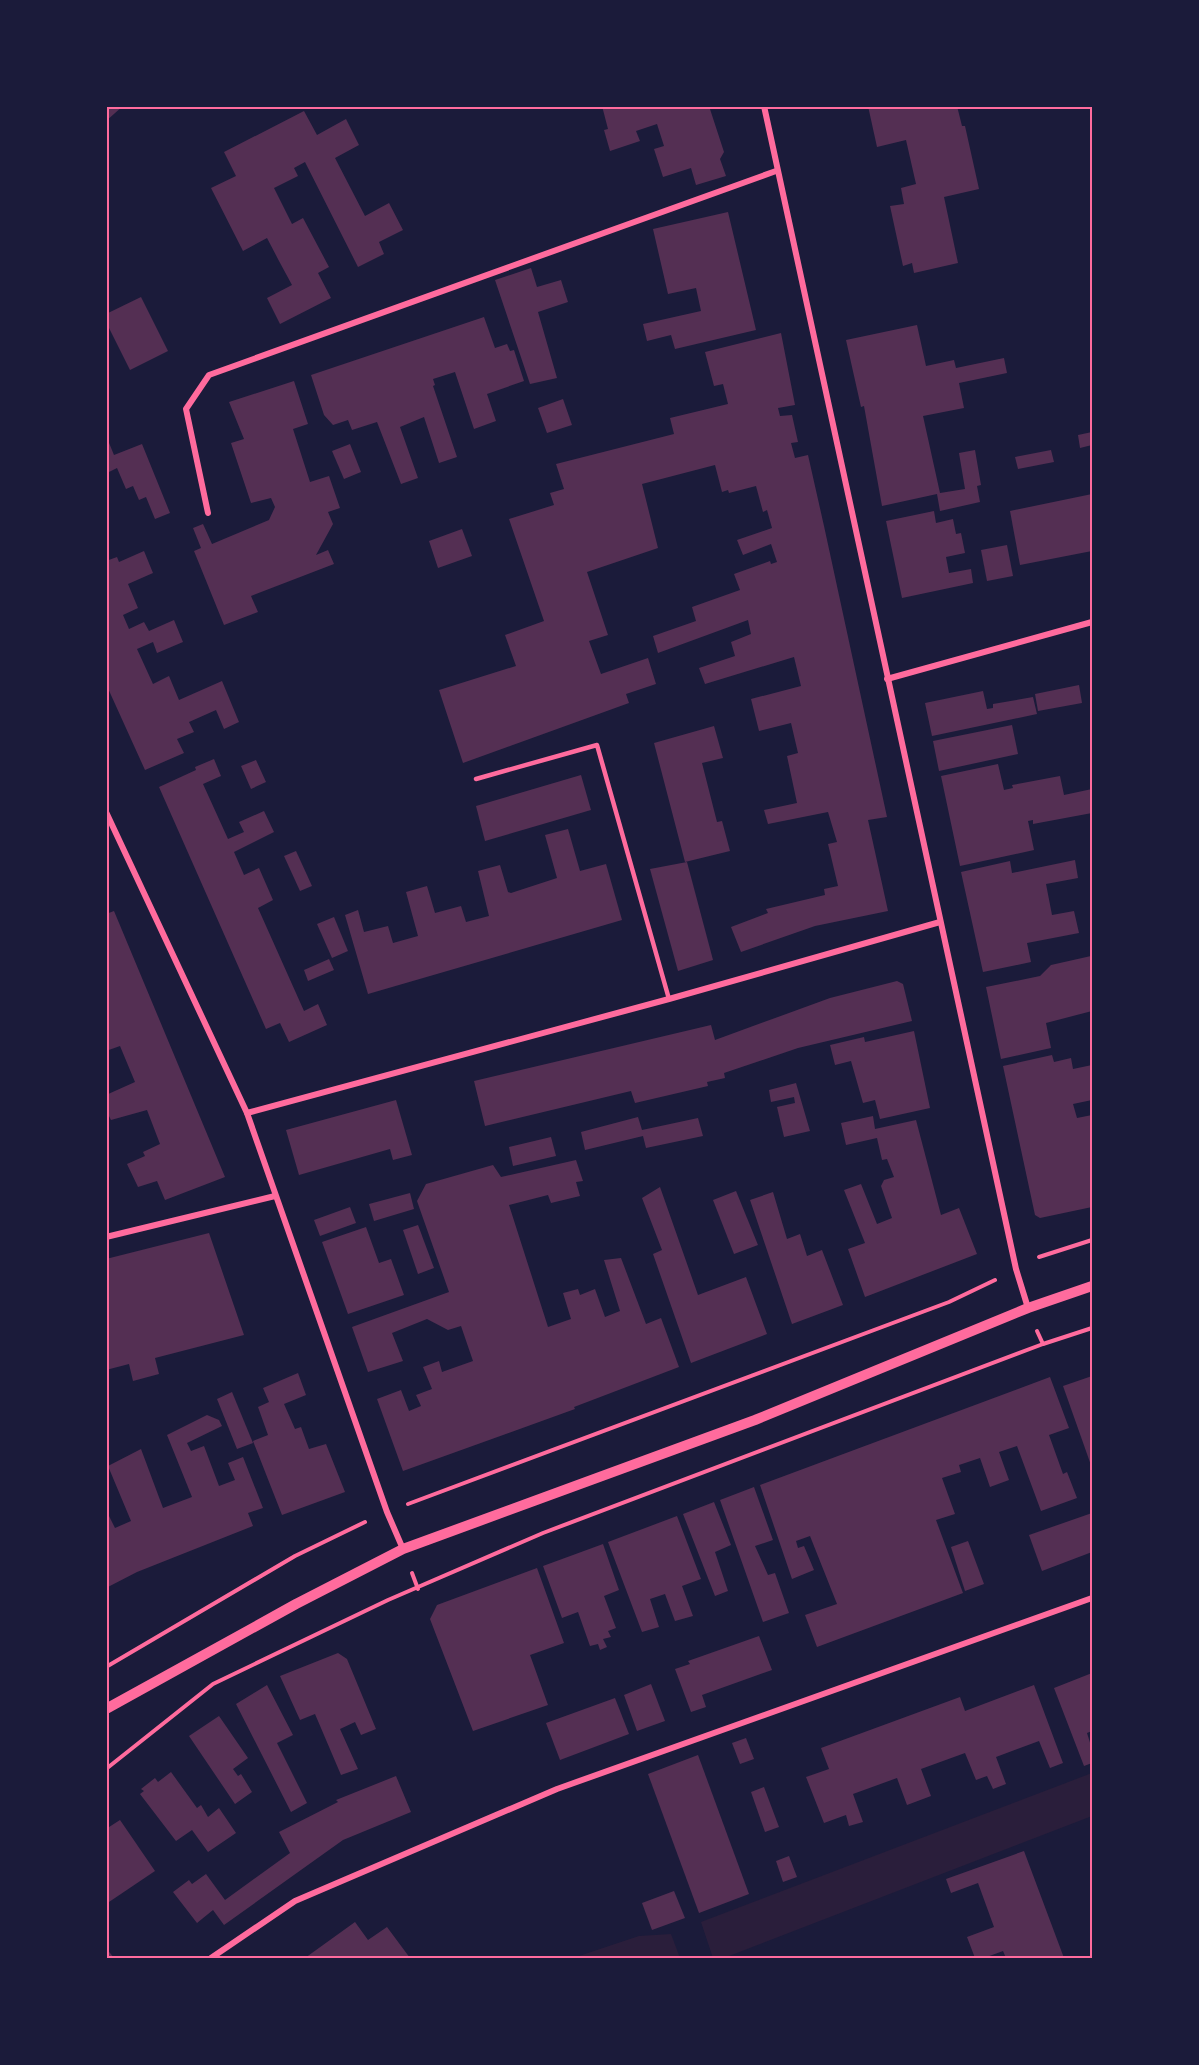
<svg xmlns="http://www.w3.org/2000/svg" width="1199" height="2065" viewBox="0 0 1199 2065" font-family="Cabin,sans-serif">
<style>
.green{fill:#2a1e3b}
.building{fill:#542f53}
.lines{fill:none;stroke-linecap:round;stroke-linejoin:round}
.path{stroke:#ff6b9d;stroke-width:4}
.service{stroke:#ff6b9d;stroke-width:4.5}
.minor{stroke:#ff6b9d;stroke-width:6}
.tertiary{stroke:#ff6b9d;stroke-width:10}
.neatline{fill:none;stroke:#ff6b9d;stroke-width:2}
</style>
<rect width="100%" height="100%" fill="#1b1b3a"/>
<g class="green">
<path d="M1092,1773v43l-368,142h-11l-12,-36z"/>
<path d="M671,1934l9,24h-107l66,-22z"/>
</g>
<g class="building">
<path d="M106,106h17l-17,15z"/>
<path d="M602,106h107l15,46 -4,7 6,17 -30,9 -5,-17 -28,9 -9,-28 10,-3 -7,-22 -21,7 4,10 -30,10 -6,-21 4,-1z"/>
<path d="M868,106h89l5,20h3l14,63 -35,8 14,66 -44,10 -2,-10 -9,3 -13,-60 14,-2 -3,-16 15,-4 -10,-44 -29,7z"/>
<path d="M304,111l13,24 29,-16 13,26 -24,13 30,58 24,-13 14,27 -24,12 5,12 -26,13 -53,-105 -11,6 4,8 -24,12 18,36 11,-6 26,49 -11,6 13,25 -51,26 -13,-26 25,-13 -13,-24 -12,-23 -24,13 -32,-63 25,-12 -12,-24z"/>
<path d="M728,212l28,118 -81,19 -4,-14 -24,6 -4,-17 58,-13 -5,-23 -28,6 -15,-65z"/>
<path d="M531,268l6,19 24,-7 7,22 -30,10 19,66 -27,6 -35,-104z"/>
<path d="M141,297l27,54 -38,19 -24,-48v-8z"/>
<path d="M484,317l11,31 12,-4 3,7 4,-1 10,31 -37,13 9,27 -22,8 -19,-57 -22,7 2,6 -2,1 24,71 -18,6 -15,-46 -24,10 18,51 -17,6 -24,-62 -25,8 -4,-10 -15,5 -9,-10 -13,-40z"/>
<path d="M917,325l9,41 28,-6 2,8 48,-10 3,15 -48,10 5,25 -41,8 17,77 25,-4 -6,-36 16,-3 6,35 -4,1 3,16 -40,9 -3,-17 -55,12 -18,-100 -3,1 -15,-67z"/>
<path d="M781,333l14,72 -17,3 2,8 12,-1 6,27 -7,1 4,15 13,-3 16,71 63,291 -19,3 20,91 -73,15 -74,26 -10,-25 37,-14 -2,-4 59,-14 -1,-6 14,-3 -10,-42 9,-2 -9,-30 -60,12 -4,-14 33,-7 -10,-47 11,-3 -7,-30 -32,8 -8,-32 50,-13 -7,-29 -89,27 -6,-16 36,-12 -4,-14 20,-8 -3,-14 -90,33 -5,-17 43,-15 -4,-14 48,-17 -6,-16 36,-13 1,3 6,-2 -6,-18 -28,11 -6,-15 35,-12 -5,-18 -4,2 -7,-26 -27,7 -1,-3 -6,2 -7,-27 -73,19 16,64 -71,24 21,63 -19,6 12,33 47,-16 8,26 -30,10 3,9 -166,60 -24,-73 77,-24 -11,-31 39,-14 -35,-102 45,-14 -4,-12 14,-4 -8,-25 118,-30 -4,-16 58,-14 -5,-20 -9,2 -9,-34z"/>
<path d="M294,381l14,43 -15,5 17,53 19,-6 11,32 -12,4 5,12 -17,31 12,-5 6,14 -83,32 7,16 -34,13 -30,-74 7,-3 -8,-20 10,-4 9,20 57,-24 6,-13 -4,-9 -20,5 -20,-60 13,-4 -15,-37z"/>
<path d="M563,399l9,26 -25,8 -9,-25z"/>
<path d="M1092,432v13l-12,3 -2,-13z"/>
<path d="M107,438l7,17 28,-11 28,69 -15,6 -9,-22 -7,3 -6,-14 -7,3 -9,-21 -10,5z"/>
<path d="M350,444l11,28 -17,7 -12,-28z"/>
<path d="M1051,450l3,12 -36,7 -3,-12z"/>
<path d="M1092,494v57l-72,14 -10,-54z"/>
<path d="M934,511l2,12 17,-4 3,15 5,-1 4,20 -19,4 3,16 22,-4 2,14 -71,15 -16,-77z"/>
<path d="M462,529l10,27 -34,12 -9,-27z"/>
<path d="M1007,545l6,31 -26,5 -6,-31z"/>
<path d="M144,551l9,22 -25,11 10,24 -15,7 6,14 15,-7 5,9 25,-11 9,22 -26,11 -4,-11 -16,7 16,35 16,-8 10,24 43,-19 17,41 -15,7 -8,-19 -27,12 5,10 -17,7 7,14 -39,17 -39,-86v-123l11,-4 2,5z"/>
<path d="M1079,685l3,18 -44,8 -3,-17z"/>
<path d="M983,691l4,18 6,-1v-4l40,-7 4,17 -105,22 -7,-33z"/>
<path d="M1012,725l6,29 -79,17 -6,-30z"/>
<path d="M714,726l9,32 -21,5 15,59 5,-1 8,30 -45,11 -31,-119z"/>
<path d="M214,759l7,17 -18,8 25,55 16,-7 -5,-10 25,-11 10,21 -40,20 10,23 15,-7 14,32 -15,8 46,103 14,-7 9,21 -38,17 -9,-19 -14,6 -107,-242 37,-17 -1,-3z"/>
<path d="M256,760l10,22 -15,7 -10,-23z"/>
<path d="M998,764l6,26 9,-2 -1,-3 48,-9 4,19 28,-6v24l-59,11v-4l-5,1 6,29 -74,16 -19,-90z"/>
<path d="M581,775l10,35 -106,31 -9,-35z"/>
<path d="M568,829l12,42 26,-7 16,56 -254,74 -23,-79 13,-5 6,22 24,-6 5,17 25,-7 -12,-44 21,-6 8,27 26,-7 5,16 23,-6 -11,-45 22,-6 8,27 3,1 46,-15 -12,-43z"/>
<path d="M296,851l16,35 -12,5 -16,-35z"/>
<path d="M1075,860l3,18 -32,6 6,31 22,-4 5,22 -52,10 4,19 -48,10 -22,-100 49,-11 2,12z"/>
<path d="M687,862l26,98 -35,11 -28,-102z"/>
<path d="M114,911l111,266 -60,23 -8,-19 -19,6 -11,-23 18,-8 -2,-4 17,-8 -13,-34 -36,10 -5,-10v-15l29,-13 -15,-36 -14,5v-137z"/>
<path d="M334,917l14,34 -16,7 -15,-34z"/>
<path d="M1091,956l1,55 -46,12 5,25 -50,11 -15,-72 54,-11 11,-11z"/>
<path d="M329,959l5,11 -26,11 -4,-11z"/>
<path d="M897,981l6,3 9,37 -114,27 -74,25 1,5 -18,4 1,4 -73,17 -4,-12 -146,35 -11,-45 237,-56 4,15 115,-42z"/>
<path d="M914,1031l16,77 -50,11 -5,-19 -12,3 -12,-42 -16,4 -5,-20 34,-8 1,5z"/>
<path d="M1052,1055l2,7 17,-4 2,11 19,-4v35l-19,4 4,14 15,-3v92l-52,11 -5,-3 -32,-149z"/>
<path d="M796,1083l14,48 -26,6 -7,-30 18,-4 -1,-6 -23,5 -2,-12z"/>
<path d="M396,1100l16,55 -19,5 -3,-11 -91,26 -13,-45z"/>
<path d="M873,1116l2,13 41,-9 25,95 18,-7 18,46 -112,43 -17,-48 17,-6 -21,-53 17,-6 16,40 15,-6 -11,-32 3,-6 10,-3 -7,-18 -5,1 -5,-22 -31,7 -5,-22z"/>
<path d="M638,1117l4,13 56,-12 5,18 -57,12 -3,-12 -58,14 -4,-18z"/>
<path d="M551,1137l5,19 -43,10 -4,-19z"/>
<path d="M576,1160l7,21 -7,1 4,14 -29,7 -3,-8 -39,10 39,122 23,-8 -8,-26 15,-4 2,6 15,-6 10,28 15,-6 -16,-51 17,-2 25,66 15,-6 18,49 -105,40 1,2 -172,62 -26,-72 24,-9 8,21 12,-5 -5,-11 16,-6 -9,-22 16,-6 3,11 31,-11 -12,-35 -13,4 -21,-11 -35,14 11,28 -35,11 -16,-45 97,-35 -32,-91 9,-17 67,-19 8,12z"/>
<path d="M660,1187l38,108 48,-18 21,57 -76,29 -38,-109 9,-4 -20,-52z"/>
<path d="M736,1191l22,54 -24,9 -21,-54z"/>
<path d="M773,1192l14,47 13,-5 7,22 15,-6 21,55 -51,19 -42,-124z"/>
<path d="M410,1193l4,16 -40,12 -5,-17z"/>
<path d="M350,1207l6,16 -36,13 -6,-16z"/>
<path d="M418,1225l16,43 -16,6 -15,-44z"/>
<path d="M366,1227l13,36 12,-4 13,36 -56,19 -26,-72z"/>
<path d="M209,1233l35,102 -89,23 4,16 -26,7 -4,-17 -23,6v-111z"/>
<path d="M298,1373l8,22 -22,9 11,25 6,-2 8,22 17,-5 19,48 -63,23 -29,-74 15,-6 -10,-28 11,-5 -6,-14z"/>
<path d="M1092,1376v92l-29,-82z"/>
<path d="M1050,1377l19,51 -20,7 14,39 4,-2 10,26 -36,13 -24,-65 -18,6 10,28 -19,7 -10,-29 -21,7 2,7 -19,6 13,36 -19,6 27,73 -146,54 -12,-32 32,-11 -27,-68 -14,5 2,7 6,-2 10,24 -22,9 -32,-94z"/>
<path d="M232,1392l21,51 -16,6 -20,-50z"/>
<path d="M207,1415l12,5 3,6 -35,17 4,8 13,-5 15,40 16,-6 -7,-17 15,-6 20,51 -15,5 5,13 -116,46 -31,16v-78l9,18 16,-7 -23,-55 33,-17 22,59 29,-11 -25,-62z"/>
<path d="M754,1487l19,53 -18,6 13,29 7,-2 14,40 -26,9 -43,-122z"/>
<path d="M714,1502l17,43 -16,7 13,39 -13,5 -32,-82z"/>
<path d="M1092,1513v39l-50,19 -13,-36z"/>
<path d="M677,1516l24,63 -19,7 11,30 -18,5 -10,-27 -15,5 9,28 -17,5 -34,-90z"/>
<path d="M968,1541l16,43 -19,7 -14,-44z"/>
<path d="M603,1544l16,46 -15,6 12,32 -8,3 3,6 -8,2 4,8 -7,3 -2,-6 -8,2 -12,-34 -16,6 -19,-52z"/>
<path d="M537,1568l27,75 -34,12 18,50 -75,26 -43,-112 7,-14z"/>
<path d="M759,1636l13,34 -70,25 4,12 -15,5 -16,-43 15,-5 -2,-3z"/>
<path d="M338,1653l9,6 29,70 -15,6 -6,-13 -15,7 18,40 -17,6 -26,-61 -15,6 -20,-44z"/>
<path d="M1092,1673v58l-5,2 5,16v14l-8,3 -30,-78z"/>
<path d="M651,1684l14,37 -28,10 -13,-36z"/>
<path d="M267,1685l26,50 -16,8 30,60 -16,9 -55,-108z"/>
<path d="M1034,1685l29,78 -13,5 -11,-27 -43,16 10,27 -13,5 -6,-13 -11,4 -11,-27 -44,16 10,27 -24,9 -10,-27 -44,16 10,28 -14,4 -3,-11 -22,8 -18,-46 23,-8 -8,-21 139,-51 5,14z"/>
<path d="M615,1698l14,36 -69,26 -14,-37z"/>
<path d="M219,1716l29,42 -15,11 5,7 3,-2 11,18 -17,12 -46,-68z"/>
<path d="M746,1738l8,21 -14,5 -8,-21z"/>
<path d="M698,1755l51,139 -50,19 -51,-139z"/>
<path d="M171,1772l26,36 4,-3 7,12 11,-9 17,25 -28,19 -16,-22 -16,11 -36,-47 4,-3 -3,-2 14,-11 3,4z"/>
<path d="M396,1776l15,36 -68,28 -119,85 -11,-15 -16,13 -24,-31 16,-12 3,4 14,-10 19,26 65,-47 -11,-21 59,-30 -2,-2z"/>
<path d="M764,1787l15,40 -14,5 -14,-40z"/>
<path d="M120,1820l35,51 -49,33v-75z"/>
<path d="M1024,1851l40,107h-58l-3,-7 -19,7h-9l-8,-21 27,-10 -16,-44 -27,10 -5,-14z"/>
<path d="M789,1856l8,21 -14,5 -7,-21z"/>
<path d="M674,1891l11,27 -33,12 -10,-27z"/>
<path d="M355,1922l13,18 19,-13 23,31h-105z"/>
<path d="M106,1948l8,10h-8z"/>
</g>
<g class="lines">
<g class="path">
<path d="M1039,1257l53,-17"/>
<path d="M1037,1331l6,13"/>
<path d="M408,1504l541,-202 46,-22"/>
<path d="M412,1573l6,16"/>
<path d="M106,1667l189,-111 70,-34"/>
<path d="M106,1769l107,-85 175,-84 155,-67 500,-189 49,-16"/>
</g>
<path class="service" d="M476,779l121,-34 72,254"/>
<g class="minor">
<path d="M764,106l252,1163 12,39"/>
<path d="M208,513l-22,-104 23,-34 567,-204"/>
<path d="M887,679l205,-57"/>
<path d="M106,812l141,301 140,399 16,37"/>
<path d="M247,1113l422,-114 271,-77"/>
<path d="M106,1237l169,-41"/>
<path d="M211,1958l84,-57 262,-112 535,-191"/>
</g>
<path class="tertiary" d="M106,1709l190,-105 107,-55 352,-129 273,-112 64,-22"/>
</g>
<rect width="1199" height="2065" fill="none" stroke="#1b1b3a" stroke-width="216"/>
<rect x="108" y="108" width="983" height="1849" class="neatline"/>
</svg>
